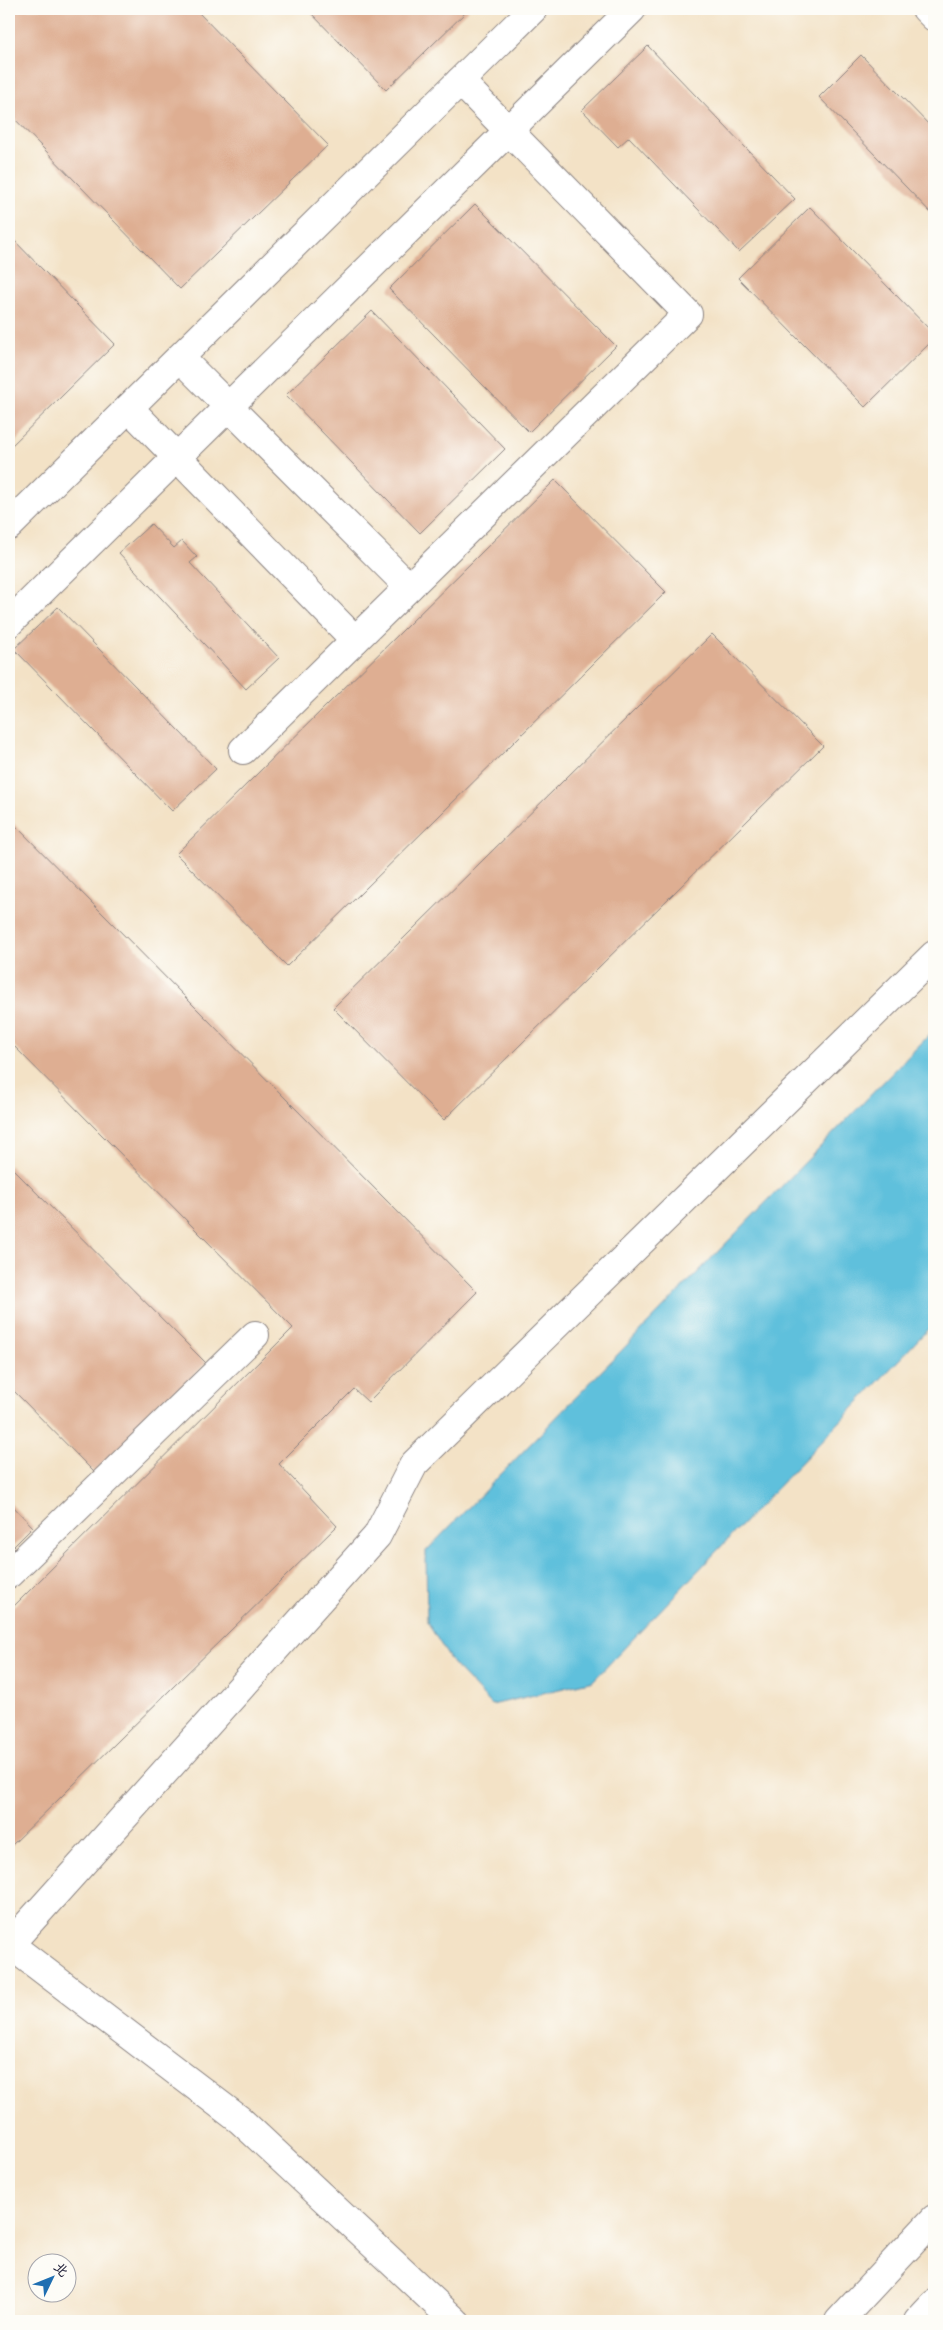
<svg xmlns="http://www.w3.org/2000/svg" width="943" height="2330" viewBox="0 0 943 2330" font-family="'Architects Daughter','LXGW WenKai TC',sans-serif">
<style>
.water{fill:#5ec0dc;stroke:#40718c}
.building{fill:#deae92}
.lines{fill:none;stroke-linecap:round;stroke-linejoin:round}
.minor-casing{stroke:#8a8280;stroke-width:30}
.highway-casing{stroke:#8a8280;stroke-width:30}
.minor{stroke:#fff;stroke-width:28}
.highway{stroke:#fff;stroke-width:28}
</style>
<rect width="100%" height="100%" fill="#fdfcf7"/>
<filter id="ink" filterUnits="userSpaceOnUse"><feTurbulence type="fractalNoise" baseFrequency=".02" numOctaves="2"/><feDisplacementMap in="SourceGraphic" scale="10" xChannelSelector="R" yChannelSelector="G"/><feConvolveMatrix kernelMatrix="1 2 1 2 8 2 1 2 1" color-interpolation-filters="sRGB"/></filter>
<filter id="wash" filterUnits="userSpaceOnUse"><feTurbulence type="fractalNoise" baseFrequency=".0096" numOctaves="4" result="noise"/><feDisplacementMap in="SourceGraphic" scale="20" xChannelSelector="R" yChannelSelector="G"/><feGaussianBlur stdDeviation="1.12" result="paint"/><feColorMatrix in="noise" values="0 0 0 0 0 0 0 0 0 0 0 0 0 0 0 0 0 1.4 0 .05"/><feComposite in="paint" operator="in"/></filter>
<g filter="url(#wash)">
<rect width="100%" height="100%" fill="#f3e2c6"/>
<path class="water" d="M934,1030v293l-341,358 -101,24 -39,-41 -26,-42 -1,-71z"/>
<g id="blocks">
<g class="building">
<path d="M9,9h186l133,136 -148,144 -171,-176z"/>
<path d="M307,9h162l-83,81z"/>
<path d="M648,46l147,153 -56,53 -110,-115 -11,10 -36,-37z"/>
<path d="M861,55l73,75v86l-115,-119z"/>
<path d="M475,204l141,142 -87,86 -140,-143z"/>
<path d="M810,207l124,127v5l-69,68 -127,-129z"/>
<path d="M9,235l106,109 -106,104z"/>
<path d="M372,311l133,138 -85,84 -134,-138z"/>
<path d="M555,480l111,112 -379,374 -111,-112z"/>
<path d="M151,524l23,24 8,-7 15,16 -7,6 89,95 -33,31 -127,-136z"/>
<path d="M58,607l158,162 -44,42 -158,-162z"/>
<path d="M712,634l111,112 -379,374 -111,-112z"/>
<path d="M9,819l468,473 -109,110 -14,-13 -75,75 58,62 -328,322v-237l284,-283 -284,-287z"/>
<path d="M9,1165l197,198 -111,110 -86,-87z"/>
<path d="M9,1502l24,25 -24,24z"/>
</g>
</g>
</g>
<g filter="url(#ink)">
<use href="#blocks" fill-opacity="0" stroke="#8a8280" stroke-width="1"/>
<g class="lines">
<defs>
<g id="minor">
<path d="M926,9l8,8"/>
<path d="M180,358l229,229"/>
<path d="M129,408l226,232"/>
<path d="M9,526l524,-517"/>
<path d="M9,623l623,-614"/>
<path d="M243,750l445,-436 -228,-233"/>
<path d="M9,1574l246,-239"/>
<path d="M9,1944l231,176 215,201"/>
<path d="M9,1945l368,-409 37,-72 520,-509"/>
</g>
<g id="highway">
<path d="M839,2321l95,-102"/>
<path d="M918,2321l16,-17"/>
</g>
</defs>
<use href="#minor" class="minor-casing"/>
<use href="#highway" class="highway-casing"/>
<use href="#minor" class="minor"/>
<use href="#highway" class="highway"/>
</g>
</g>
<rect width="943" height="2330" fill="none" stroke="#fdfcf7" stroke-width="30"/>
<g transform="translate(52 2278) rotate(47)"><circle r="24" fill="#fdfcf7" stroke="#a5a5ac"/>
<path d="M0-4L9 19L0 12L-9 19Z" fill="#1f6fb2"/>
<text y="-8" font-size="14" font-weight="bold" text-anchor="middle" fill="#22223b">北</text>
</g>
</svg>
